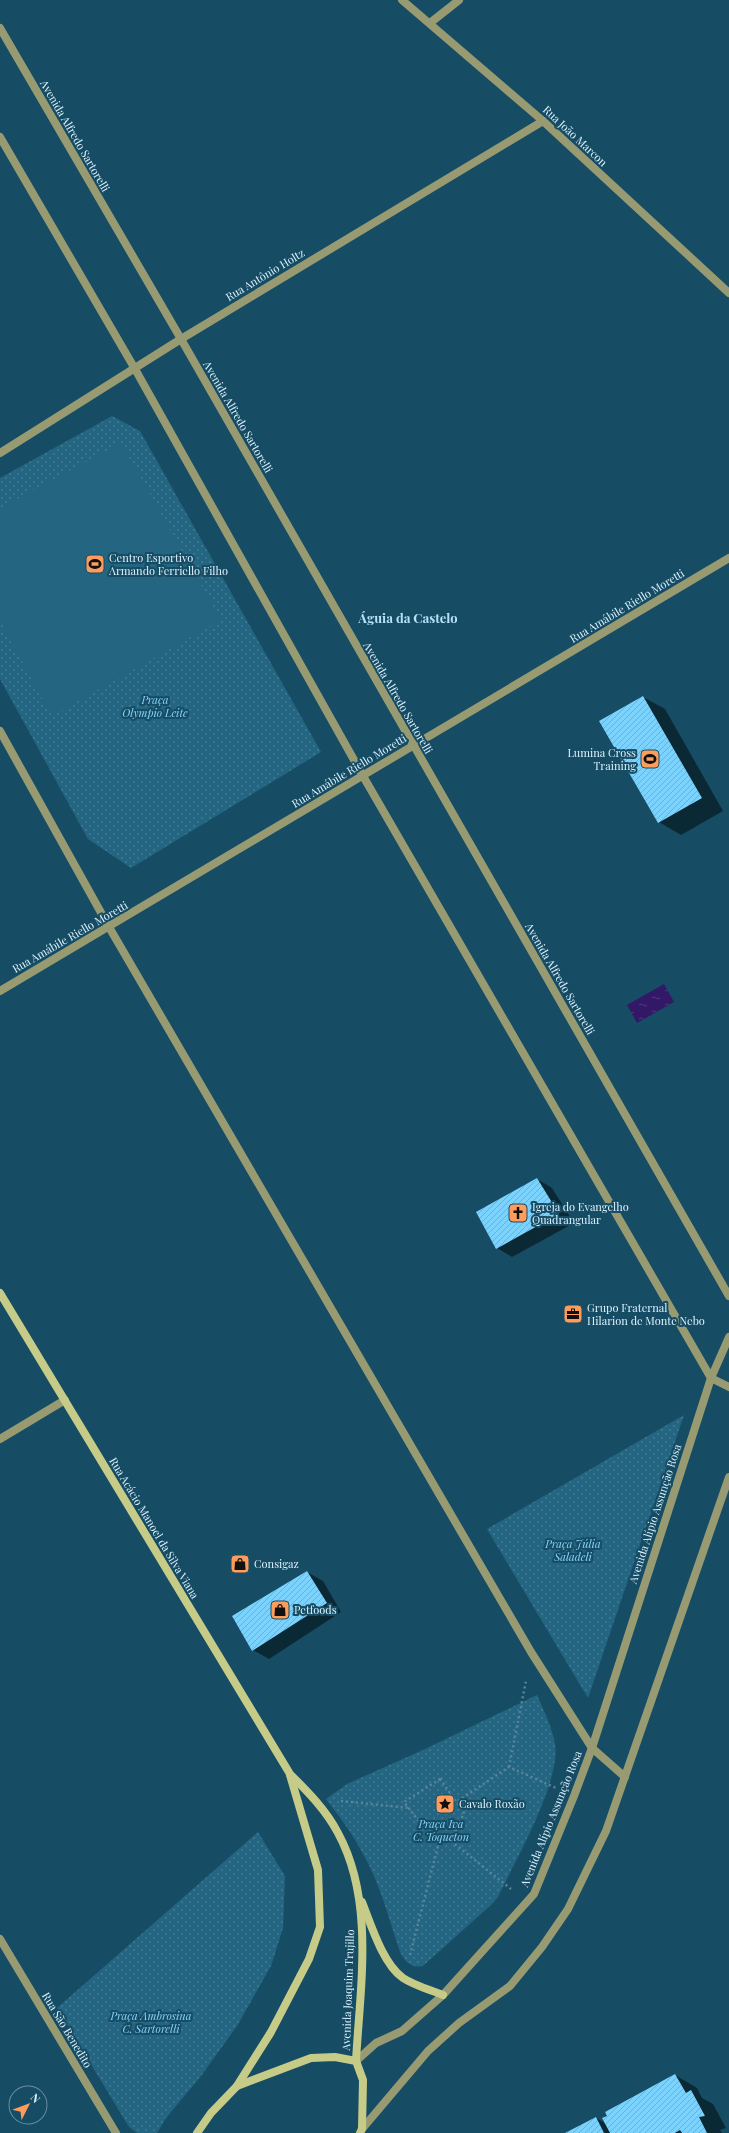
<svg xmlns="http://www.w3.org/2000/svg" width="729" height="2133" viewBox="0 0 729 2133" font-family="'Playfair Display',serif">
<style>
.grass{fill:url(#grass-dots)}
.pitch{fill:#246582}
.water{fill:url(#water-ripples)}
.shadow{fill:#0007}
.building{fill:url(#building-hatch)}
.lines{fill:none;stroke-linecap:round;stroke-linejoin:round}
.path{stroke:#5b8599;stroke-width:2.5;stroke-dasharray:2 3;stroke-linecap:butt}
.street{stroke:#989b72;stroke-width:8}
.secondary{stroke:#c7cb88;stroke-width:8}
.labels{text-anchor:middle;stroke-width:4;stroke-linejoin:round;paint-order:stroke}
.street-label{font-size:11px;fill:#ddf2fe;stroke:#164c64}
.poi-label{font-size:11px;fill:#ddf2fe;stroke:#164c64;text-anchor:start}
.park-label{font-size:11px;font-style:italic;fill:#85d4fc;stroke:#164c64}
.quarter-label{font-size:13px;font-weight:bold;fill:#b7e2f9;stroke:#164c64}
</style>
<defs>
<pattern id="grass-dots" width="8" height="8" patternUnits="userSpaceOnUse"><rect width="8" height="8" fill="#246582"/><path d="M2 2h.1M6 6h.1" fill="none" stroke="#437c95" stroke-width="1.8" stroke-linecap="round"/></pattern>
<pattern id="water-ripples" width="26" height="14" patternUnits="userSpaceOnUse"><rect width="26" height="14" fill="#321867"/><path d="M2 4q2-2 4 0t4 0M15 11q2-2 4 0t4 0" fill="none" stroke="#4f3a7e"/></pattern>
<pattern id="building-hatch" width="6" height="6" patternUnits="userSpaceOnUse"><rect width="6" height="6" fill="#7bd2fd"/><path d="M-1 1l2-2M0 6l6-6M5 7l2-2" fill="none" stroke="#6db0d1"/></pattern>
</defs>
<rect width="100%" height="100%" fill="#164c64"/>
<g class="grass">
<path d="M112,416l28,15 181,321 -190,116 -43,-29 -88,-160v-201z"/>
<path d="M684,1415l-96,283 -101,-169z"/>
<path d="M537,1695c7,16 15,32 18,49 6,38 -40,117 -57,153l-6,7 -68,61c-11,5 -19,-3 -24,-13 -11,-33 -20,-69 -38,-100 -10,-19 -23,-36 -36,-53l21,-15 78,-35z"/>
<path d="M258,1832l27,44 -2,52 -12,38 -34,60 -36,50 -35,42 -9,15h-20l-8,-6 -72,-119z"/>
</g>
<path class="pitch" d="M121,443l100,177 -169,96 -52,-95v-113z"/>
<path class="water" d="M664,984l10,18 -37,21 -10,-18z"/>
<g class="shadow">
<path d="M643,697l22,12 58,102 -42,24 -22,-13z"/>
<path d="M537,1179l15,9 22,35 -62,34 -15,-9z"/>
<path d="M307,1572l16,9 18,31 -72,47 -16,-9 -20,-33z"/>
<path d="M675,2075l22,13 5,10 11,6 13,24 -6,2 2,3h-154l28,-15 11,6z"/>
</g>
<g class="building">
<path d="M643,696l59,102 -44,25 -59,-102z"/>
<path d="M537,1178l22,36 -63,35 -20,-37z"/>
<path d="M307,1571l20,32 -75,48 -20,-35z"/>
<path d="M675,2074l11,19 5,-3 14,26 -6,1 8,16h-25l-2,-3 -5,3h-65l-8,-15 5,-2 -2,-4z"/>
<path d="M596,2117l8,16h-39z"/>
</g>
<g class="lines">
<g class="path">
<path d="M509,1767l17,-86"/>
<path d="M440,1779l24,34 -13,28 -16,1 -31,-40z"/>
<path d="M341,1801l68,7"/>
<path d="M458,1801l51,-34 47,21"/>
<path d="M451,1841l60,48"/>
<path d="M410,1955l29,-113"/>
</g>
<g class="street">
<path d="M402,0l141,121 186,172"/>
<path d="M430,23l29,-23"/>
<path d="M0,28l181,311 548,957"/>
<path d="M0,137l135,232 228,407 348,602 18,9"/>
<path d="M0,453l181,-114 362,-218"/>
<path d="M0,731l109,196 422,725 61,96 33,29"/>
<path d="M0,991l729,-433"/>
<path d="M0,1439l65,-39"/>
<path d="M0,1939l116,194"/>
<path d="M356,2061l20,-18 26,-12 41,-36 91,-101 40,-98 18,-48 119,-370 18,-41"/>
<path d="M362,2129l66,-78 31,-28 51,-37 32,-39 26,-38 38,-78 123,-354"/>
</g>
<g class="secondary">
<path d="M0,1293l290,481c18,18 36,36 48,59 37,68 22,154 18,228"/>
<path d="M362,1902c9,23 21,62 41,76 12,8 28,12 40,17"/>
<path d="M237,2086l34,-54 38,-73 11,-32 -2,-57 -28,-95"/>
<path d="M197,2133l14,-20 26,-27 74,-28 24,-1 21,4 7,19 -1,49 -2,4"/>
</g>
</g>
<defs>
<symbol id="stadium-square" viewBox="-11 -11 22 22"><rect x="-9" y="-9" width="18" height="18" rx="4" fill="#ff9b5b" stroke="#164c64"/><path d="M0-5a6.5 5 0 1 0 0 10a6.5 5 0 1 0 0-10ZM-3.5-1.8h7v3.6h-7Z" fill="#111"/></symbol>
<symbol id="church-square" viewBox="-11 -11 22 22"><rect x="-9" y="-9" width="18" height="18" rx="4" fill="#ff9b5b" stroke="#164c64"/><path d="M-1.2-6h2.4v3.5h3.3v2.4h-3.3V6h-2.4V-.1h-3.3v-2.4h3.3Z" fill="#111"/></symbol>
<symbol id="office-square" viewBox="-11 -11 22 22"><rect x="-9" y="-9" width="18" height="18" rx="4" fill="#ff9b5b" stroke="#164c64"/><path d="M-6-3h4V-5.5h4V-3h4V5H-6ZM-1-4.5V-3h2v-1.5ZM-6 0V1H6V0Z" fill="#111"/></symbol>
<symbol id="shop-square" viewBox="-11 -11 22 22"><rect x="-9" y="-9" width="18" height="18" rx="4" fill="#ff9b5b" stroke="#164c64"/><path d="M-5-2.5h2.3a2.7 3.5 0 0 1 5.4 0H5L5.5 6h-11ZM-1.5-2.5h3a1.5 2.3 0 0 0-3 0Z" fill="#111"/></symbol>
<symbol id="sight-square" viewBox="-11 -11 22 22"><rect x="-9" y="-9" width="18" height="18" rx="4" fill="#ff9b5b" stroke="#164c64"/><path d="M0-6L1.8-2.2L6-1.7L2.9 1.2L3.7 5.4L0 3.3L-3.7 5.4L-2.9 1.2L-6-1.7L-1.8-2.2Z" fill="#111"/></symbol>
</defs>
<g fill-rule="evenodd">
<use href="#stadium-square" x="84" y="553" width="22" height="22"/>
<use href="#stadium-square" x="639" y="748" width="22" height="22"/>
<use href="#church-square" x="507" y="1202" width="22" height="22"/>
<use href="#office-square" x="562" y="1303" width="22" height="22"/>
<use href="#shop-square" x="229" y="1553" width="22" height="22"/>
<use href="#shop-square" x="269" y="1599" width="22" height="22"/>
<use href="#sight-square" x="434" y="1793" width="22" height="22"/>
</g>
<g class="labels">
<g class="street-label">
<text transform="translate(75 136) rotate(60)" y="4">Avenida Alfredo Sartorelli</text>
<text transform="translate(575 136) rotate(43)" y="4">Rua João Marcon</text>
<text transform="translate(265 275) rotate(-31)" y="4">Rua Antônio Holtz</text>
<text transform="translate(238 417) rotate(60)" y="4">Avenida Alfredo Sartorelli</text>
<text transform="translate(627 606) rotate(-31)" y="4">Rua Amábile Riello Moretti</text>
<text transform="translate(398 698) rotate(60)" y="4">Avenida Alfredo Sartorelli</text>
<text transform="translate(349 771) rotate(-31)" y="4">Rua Amábile Riello Moretti</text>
<text transform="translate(70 937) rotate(-30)" y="4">Rua Amábile Riello Moretti</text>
<text transform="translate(560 979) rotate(60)" y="4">Avenida Alfredo Sartorelli</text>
<text transform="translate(655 1514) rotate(-72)" y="4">Avenida Alípio Assunção Rosa</text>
<text transform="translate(154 1528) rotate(59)" y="4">Rua Acácio Manoel da Silva Viana</text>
<text transform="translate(551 1819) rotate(-68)" y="4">Avenida Alípio Assunção Rosa</text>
<text transform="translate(348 1990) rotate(-88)" y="4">Avenida Joaquim Trujillo</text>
<text transform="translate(67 2030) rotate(59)" y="4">Rua São Benedito</text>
</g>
<g class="poi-label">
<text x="109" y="562">Centro Esportivo<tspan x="109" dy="13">Armando Ferriello Filho</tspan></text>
<text x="636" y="757" text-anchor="end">Lumina Cross<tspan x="636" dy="13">Training</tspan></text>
<text x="532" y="1211">Igreja do Evangelho<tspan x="532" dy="13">Quadrangular</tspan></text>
<text x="587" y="1312">Grupo Fraternal<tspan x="587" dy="13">Hilarion de Monte Nebo</tspan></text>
<text x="254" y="1568">Consigaz</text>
<text x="294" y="1614">Petfoods</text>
<text x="459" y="1808">Cavalo Roxão</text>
</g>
<g class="park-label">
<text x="155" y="704">Praça<tspan x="155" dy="13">Olympio Leite</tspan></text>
<text x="573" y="1548">Praça Júlia<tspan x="573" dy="13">Saladeli</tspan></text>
<text x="441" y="1828">Praça Iva<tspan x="441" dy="13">C. Toqueton</tspan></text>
<text x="151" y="2020">Praça Ambrosina<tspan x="151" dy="13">C. Sartorelli</tspan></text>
</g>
<g class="quarter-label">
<text x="408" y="623">Águia da Castelo</text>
</g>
</g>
<g transform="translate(28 2105) rotate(48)"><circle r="19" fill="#164c64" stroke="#668ea2"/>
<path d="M0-3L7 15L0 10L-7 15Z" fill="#ff9b5b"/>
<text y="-6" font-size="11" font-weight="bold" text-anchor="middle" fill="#ddf2fe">N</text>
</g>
</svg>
